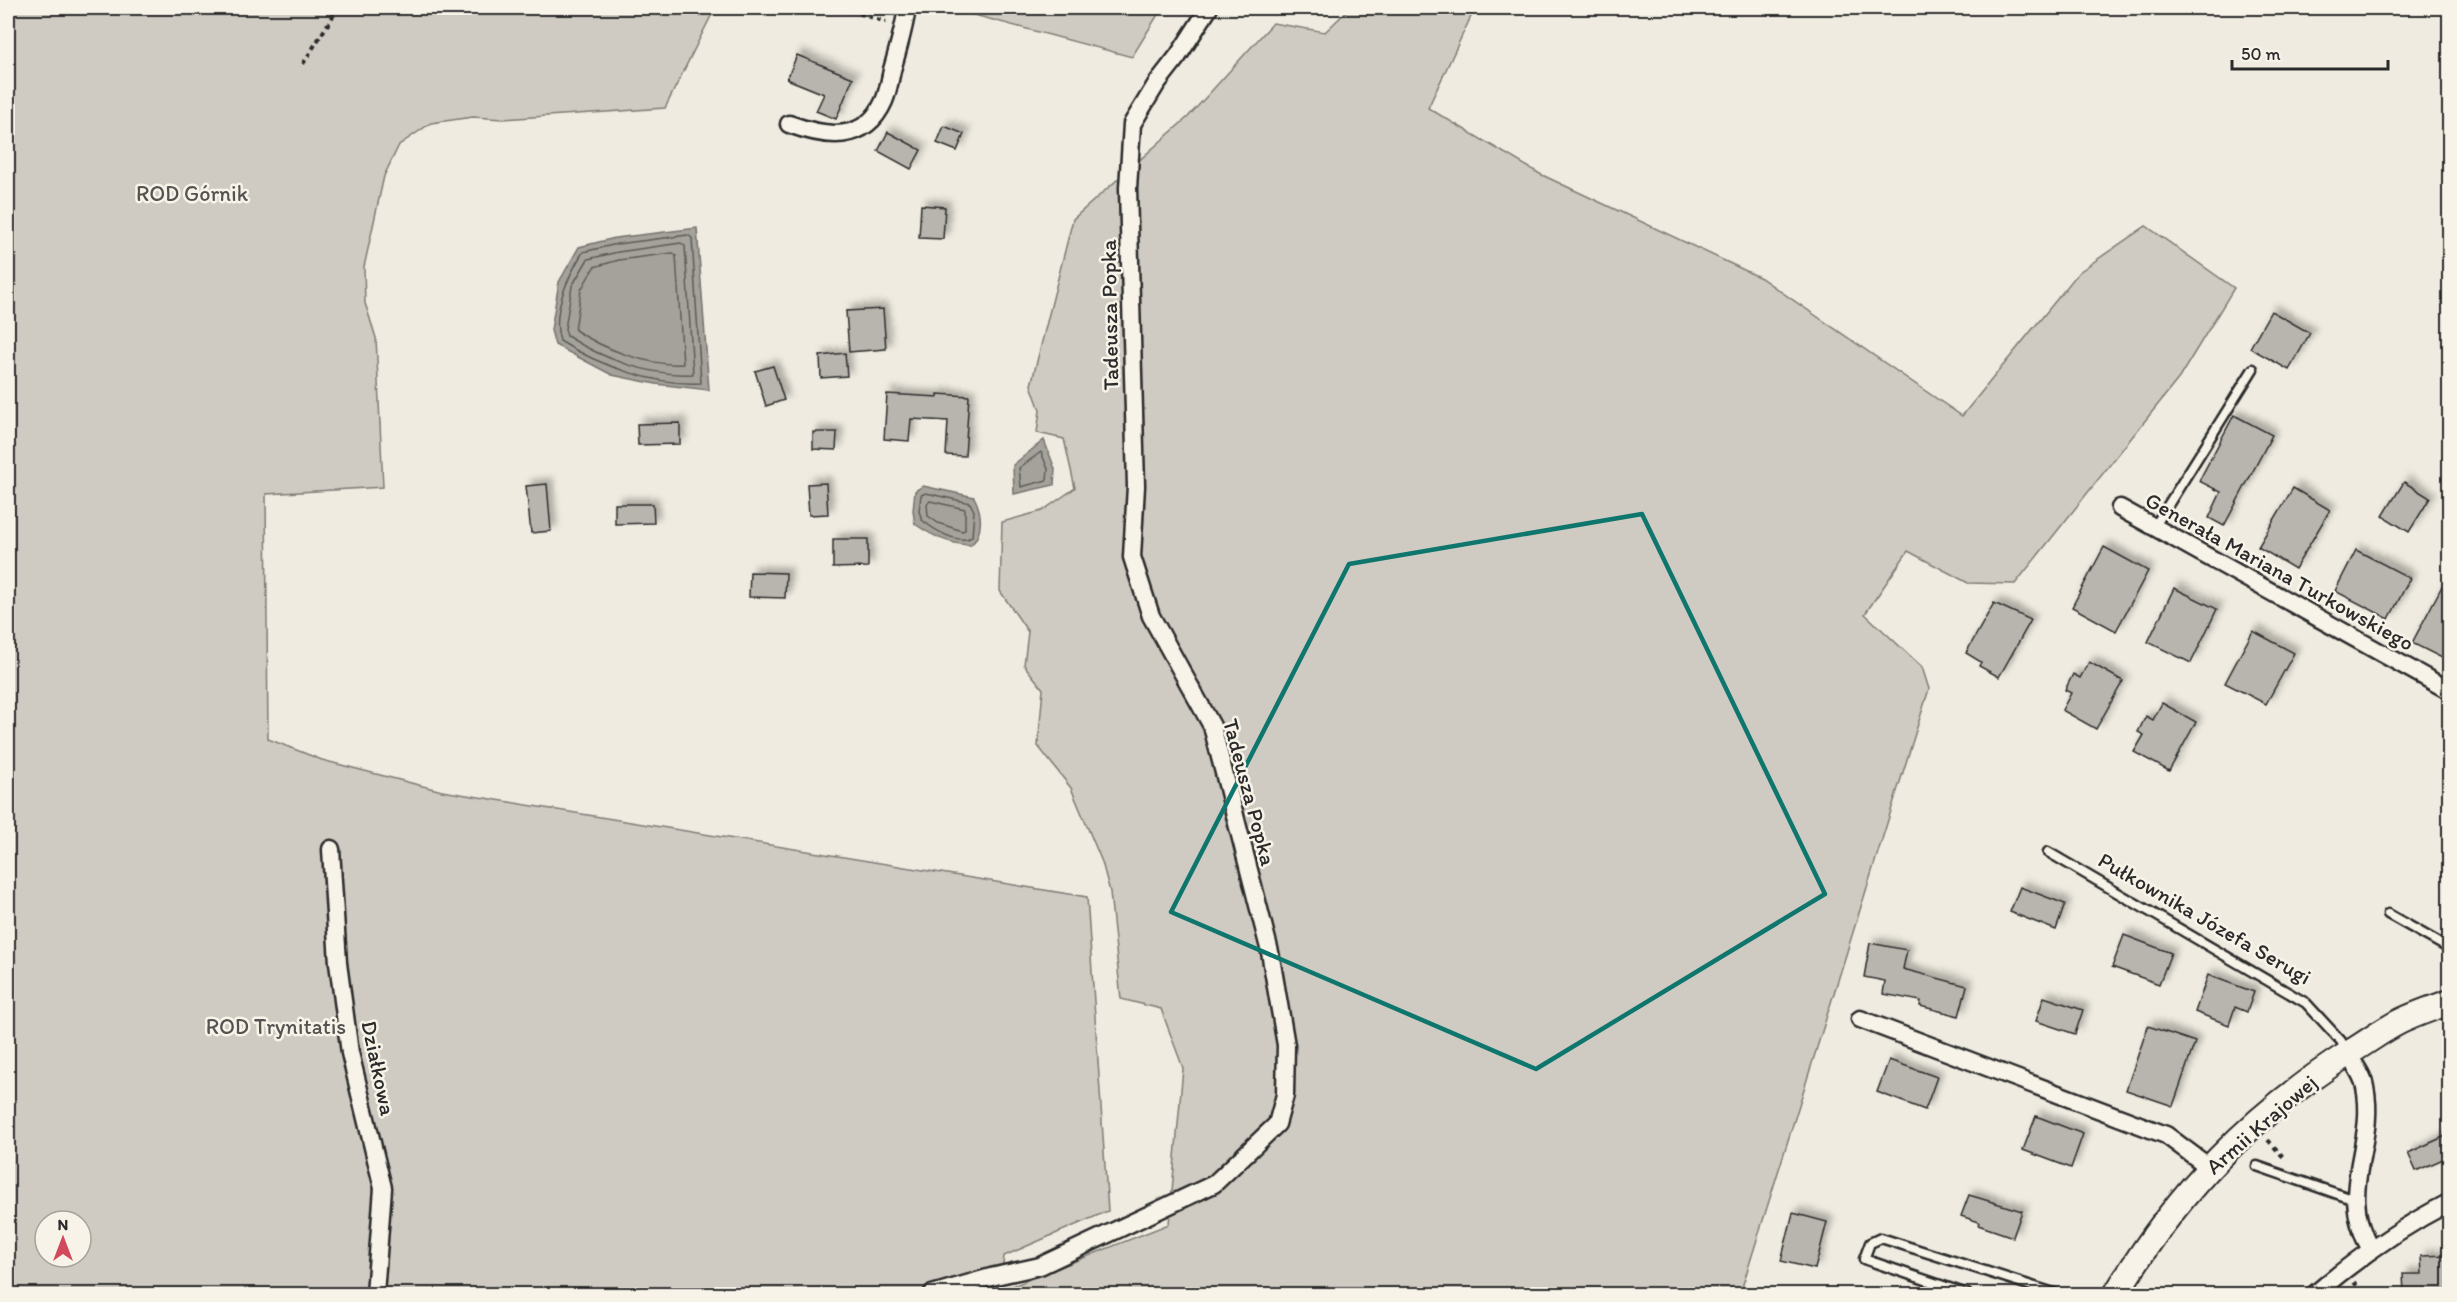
<svg xmlns="http://www.w3.org/2000/svg" width="2457" height="1302" viewBox="0 0 2457 1302" font-family="Itim,sans-serif">
<style>
.green{fill:#cfcbc2;stroke:#7d7b76;stroke-width:1.5;fill-rule:evenodd}
.water{fill:#a4a29a;stroke:#74726e;stroke-width:1.5}
.lines{fill:none;stroke-linecap:round;stroke-linejoin:round}
.shore{stroke:#5b5b57;stroke-width:1.5}
.building{fill:#b8b5ae;stroke:#2b2b2b;stroke-width:1.5;filter:url(#shadow)}
.service-casing{stroke:#2b2b2b;stroke-width:13}
.minor-casing{stroke:#2b2b2b;stroke-width:21}
.secondary-casing{stroke:#2b2b2b;stroke-width:28}
.path{stroke:#2b2b2b;stroke-width:4;stroke-dasharray:4.5 4.5;stroke-linecap:butt}
.service{stroke:#f7f3e8;stroke-width:8}
.minor{stroke:#f7f3e8;stroke-width:16}
.secondary{stroke:#f7f3e8;stroke-width:24}
.marked{fill:none;stroke:#0f766e;stroke-width:4.5;stroke-linejoin:round}
.labels{text-anchor:middle;stroke-width:5;stroke-linejoin:round;paint-order:stroke}
.park-label{font-size:22px;fill:#545351;stroke:#f7f3e8}
.street-label{font-size:22px;fill:#2b2b2b;stroke:#f7f3e8}
</style>
<defs>
<filter id="shadow"><feDropShadow dx="5.5" dy="-5.5" stdDeviation="3" flood-color="#0004"/></filter>
</defs>
<rect width="100%" height="100%" fill="#efebe0"/>
<filter id="ink" filterUnits="userSpaceOnUse"><feTurbulence type="fractalNoise" baseFrequency=".0167" numOctaves="2"/><feDisplacementMap in="SourceGraphic" scale="12" xChannelSelector="R" yChannelSelector="G"/><feConvolveMatrix kernelMatrix="1 2 1 2 8 2 1 2 1" color-interpolation-filters="sRGB"/></filter>
<g filter="url(#ink)">
<g class="green">
<path d="M8,8h707l-50,100 -162,11 -30,-2 -42,6 -32,22 -15,31 -20,91 1,36 11,35 7,149 -117,7 2,245 54,21 120,31 645,106 21,314 -104,45 -4,35 169,-67 14,-156 -22,-59 -40,-10 -11,-107 -8,-30 -31,-74 -33,-42 5,-57 -19,-24 4,-33 -28,-41 2,-69 40,-11 33,-23 -11,-49 -27,-6 3,-23 -9,-25 42,-166 115,-102 85,-94 52,9 25,-24h125l-47,100 112,66 221,104 201,138 117,-144 67,-46 88,62 -55,90 -164,206 -47,-1 -60,-32 -43,63 57,53 7,22 -189,605h-1732zM45,1221h36v36h-36z"/>
<path d="M948,8h214l-30,49z"/>
</g>
<g class="water">
<path d="M697,228l12,162 -53,-6 -44,-9 -57,-30 -4,-15 8,-48 20,-35 36,-9z"/>
<path d="M1044,440l11,29 -1,16 -40,9 -1,-29z"/>
<path d="M923,486l51,11c8,15 10,36 -3,48 -21,0 -39,-9 -56,-21l-2,-13 2,-20z"/>
</g>
<g class="lines">
<g class="shore">
<path d="M688,235l4,3 9,145c-45,3 -103,-18 -141,-42 -9,-28 8,-65 23,-89l34,-8z"/>
<path d="M681,243l4,3 8,128c-42,3 -92,-16 -126,-38l-2,-7 7,-43 16,-27 30,-7z"/>
<path d="M673,253l3,3 7,108c-36,2 -79,-15 -108,-34l6,-40 13,-23 25,-7z"/>
<path d="M1041,452l7,17 -1,11 -26,7 -2,-19z"/>
<path d="M926,493l44,10 4,8 -2,26c-15,8 -39,-8 -50,-17l-3,-9 2,-16z"/>
<path d="M930,501l35,8v21l-3,1 -24,-8 -10,-7 -1,-12z"/>
</g>
</g>
<g class="building">
<path d="M797,55l56,23 -17,41 -20,-8 8,-17 -37,-15z"/>
<path d="M944,126l20,8 -7,17 -20,-8z"/>
<path d="M888,132l33,18 -10,19 -33,-18z"/>
<path d="M921,205l24,2 -2,32 -24,-1z"/>
<path d="M883,309l3,40 -37,3 -3,-41z"/>
<path d="M2271,311l39,22 -21,37 -39,-22z"/>
<path d="M845,353l2,23 -26,2 -1,-22z"/>
<path d="M773,366l11,34 -18,6 -11,-35z"/>
<path d="M887,394l51,3v-3l31,2 -4,60 -19,-1 2,-34 -37,-2 -2,22 -25,-2z"/>
<path d="M2234,415l38,20 -48,91 -15,-8 12,-26 -22,-11z"/>
<path d="M680,423v21l-42,1 -1,-21z"/>
<path d="M813,432h24l-1,18 -23,-1z"/>
<path d="M2404,482l26,16 -21,34 -26,-16z"/>
<path d="M826,483l2,31 -19,1 -2,-31z"/>
<path d="M547,484l4,47 -20,2 -5,-47z"/>
<path d="M2293,488l37,22 -35,59 -37,-22z"/>
<path d="M615,504h38l1,19 -39,1z"/>
<path d="M833,539h35v28l-35,1z"/>
<path d="M2104,547l44,24 -32,60 -44,-24z"/>
<path d="M2356,550l54,28 -21,41 -54,-28z"/>
<path d="M2450,571v91l-38,-19z"/>
<path d="M750,572l36,1 -1,25 -36,-1z"/>
<path d="M2174,588l43,21 -26,54 -43,-21z"/>
<path d="M1994,603l37,17 -32,57 -20,-11 2,-4 -15,-9z"/>
<path d="M2253,631l41,22 -28,51 -41,-21z"/>
<path d="M2089,662l34,19 -27,48 -34,-19 9,-17 -6,-3 8,-16 7,4z"/>
<path d="M2162,703l34,19 -27,49 -35,-19 10,-17 -6,-3 8,-16 7,4z"/>
<path d="M2020,887l45,17 -9,26 -46,-18z"/>
<path d="M2124,935l47,18 -12,31 -47,-17z"/>
<path d="M1870,943l37,7 -4,19 64,17 -8,30 -39,-10 1,-5 -38,-7 2,-13 -21,-4z"/>
<path d="M2208,975l46,17 -7,20 -12,-5 -6,18 -34,-13z"/>
<path d="M2044,997l39,13 -8,24 -39,-13z"/>
<path d="M2148,1026l47,16 -22,64 -47,-16z"/>
<path d="M1889,1060l48,17 -12,33 -48,-18z"/>
<path d="M2036,1116l47,18 -12,34 -48,-18z"/>
<path d="M2450,1134v22l-34,15 -8,-18z"/>
<path d="M1969,1195l53,16 -9,26 -35,-12 1,-3 -18,-6z"/>
<path d="M1793,1213l34,9 -12,47 -34,-8z"/>
<path d="M2450,1255v36h-8v3h-38l-1,-20h19l-1,-18z"/>
</g>
<g class="lines">
<defs>
<g id="service">
<path d="M2155,526l98,-157"/>
<path d="M2048,852l258,151 35,38 5,10"/>
<path d="M2388,914l62,35"/>
<path d="M2257,1166l98,34"/>
<path d="M1967,1294l-103,-35 6,-16 11,-5 176,56"/>
</g>
<g id="minor">
<path d="M789,124c36,13 76,20 95,-23 4,-9 6,-21 8,-31 6,-21 12,-41 15,-62"/>
<path d="M2120,508l330,183"/>
<path d="M331,849l7,114 12,90 33,135 -8,106"/>
<path d="M1860,1019l306,116 43,32"/>
<path d="M2348,1054c6,10 15,21 17,33 12,60 -30,102 6,163"/>
<path d="M932,1294l59,-17 49,-11 174,-82 63,-60 8,-29 1,-50 -16,-93 -58,-226 -61,-110 -19,-59 4,-71 -8,-298 4,-64 25,-41 21,-27 31,-48"/>
<path d="M2315,1294c42,-36 86,-67 135,-92"/>
</g>
<path id="secondary" d="M2116,1294c61,-102 135,-179 236,-243 15,-9 31,-21 47,-29 16,-8 34,-14 51,-20"/>
</defs>
<use href="#service" class="service-casing"/>
<use href="#minor" class="minor-casing"/>
<use href="#secondary" class="secondary-casing"/>
<g class="path">
<path d="M842,8l44,14"/>
<path d="M303,64l35,-56"/>
<path d="M2268,1140l17,19"/>
<path d="M2354,1282l9,12"/>
</g>
<use href="#service" class="service"/>
<use href="#minor" class="minor"/>
<use href="#secondary" class="secondary"/>
</g>
</g>
<path class="marked" d="M1642,514l183,380 -289,175 -365,-157 178,-348z"/>
<g class="labels">
<g class="park-label">
<text x="192" y="201">ROD Górnik</text>
<text x="276" y="1034">ROD Trynitatis</text>
</g>
<g class="street-label">
<text transform="translate(1109 315) rotate(-91)" y="8">Tadeusza Popka</text>
<text transform="translate(2280 571) rotate(29)" y="8">Generała Mariana Turkowskiego</text>
<text transform="translate(1250 792) rotate(75)" y="8">Tadeusza Popka</text>
<text transform="translate(2205 918) rotate(30)" y="8">Pułkownika Józefa Serugi</text>
<text transform="translate(379 1068) rotate(78)" y="8">Działkowa</text>
<text transform="translate(2261 1124) rotate(-41)" y="8">Armii Krajowej</text>
</g>
</g>
<rect width="2457" height="1302" fill="none" stroke="#f7f3e8" stroke-width="30"/>
<rect x="15" y="15" width="2427" height="1272" fill="none" stroke="#2b2b2b" stroke-width="2" filter="url(#ink)"/>
<g transform="translate(63 1239)"><circle r="28" fill="#f7f3e8" stroke="#a5a39c" stroke-width="1.5"/>
<path d="M0-4.5L10 22L0 15L-10 22Z" fill="#d1495b"/>
<text y="-9" font-size="16" font-weight="bold" text-anchor="middle" fill="#2b2b2b">N</text>
</g>
<path d="M2232 60v9h156v-9" fill="none" stroke="#2b2b2b" stroke-width="3"/>
<text x="2241" y="60" font-size="18" fill="#2b2b2b" stroke="#f7f3e8" stroke-width="4.5" paint-order="stroke">50 m</text>
</svg>
